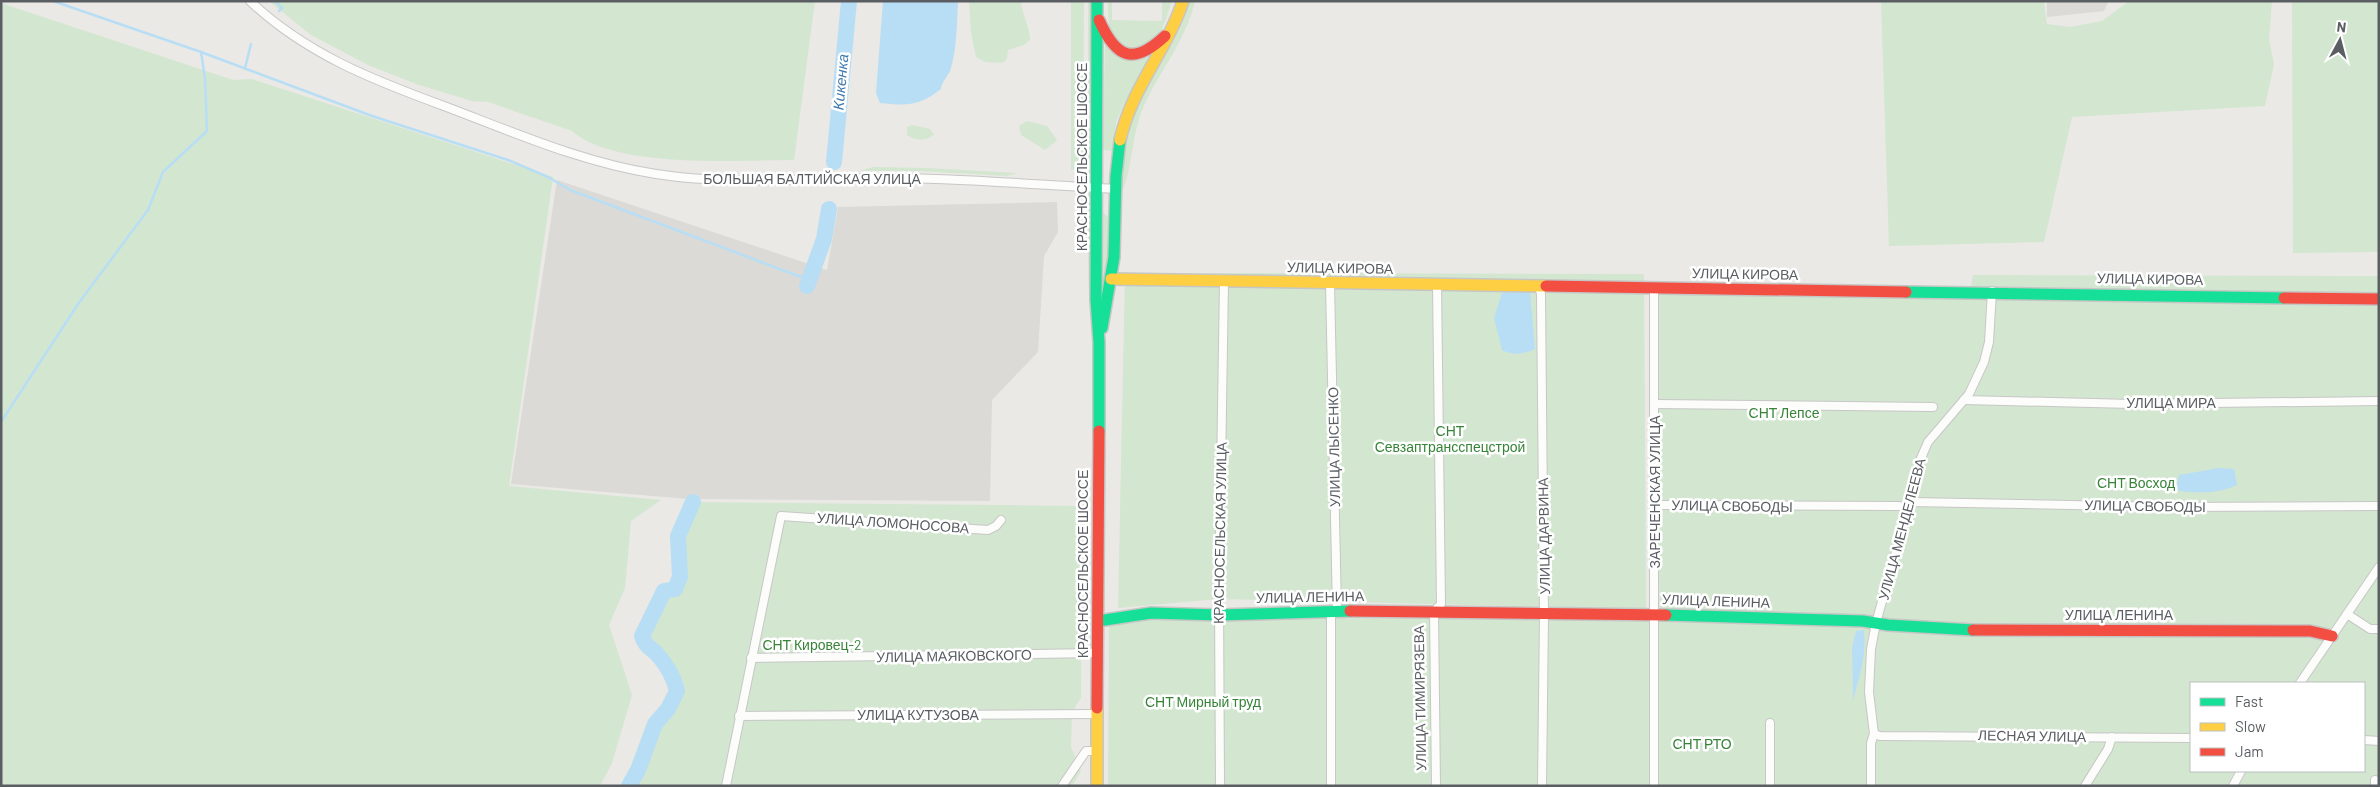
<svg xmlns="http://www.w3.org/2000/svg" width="2380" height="787" viewBox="0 0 2380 787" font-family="Barlow,sans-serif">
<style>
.industrial{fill:#dbdad6}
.green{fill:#d3e6d0;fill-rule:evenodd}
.water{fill:#b8def5}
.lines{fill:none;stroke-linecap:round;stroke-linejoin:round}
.stream{stroke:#b8def5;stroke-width:2.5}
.river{stroke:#b8def5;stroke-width:16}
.street-casing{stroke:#c7c7c7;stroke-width:10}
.fast-casing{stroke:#c6c6c5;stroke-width:14}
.slow-casing{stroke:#c6c6c5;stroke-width:14}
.jam-casing{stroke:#c6c6c5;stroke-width:14}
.street{stroke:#fcfcfb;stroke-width:8}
.fast{stroke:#16e098;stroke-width:11}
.slow{stroke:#ffcf43;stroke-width:11}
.jam{stroke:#f24e42;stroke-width:11}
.labels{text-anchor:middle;stroke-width:5;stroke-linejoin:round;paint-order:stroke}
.street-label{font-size:14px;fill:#5a5e62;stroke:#fff}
.park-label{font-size:14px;fill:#378438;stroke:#fff}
.water-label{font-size:15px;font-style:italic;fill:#417aae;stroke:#fff}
</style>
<rect width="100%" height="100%" fill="#eae9e5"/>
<g class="industrial">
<path d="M2047,1h62l-5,10 -57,6z"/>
<path d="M557,180l270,90 11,-63 219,-5 1,30 -14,24 -6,96 -46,48 -2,101 -302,-2 -177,-15z"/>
</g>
<g class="green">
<path d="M269,1h546l-21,159c-56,0 -180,9 -222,-29l-84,-29 -16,-1 -53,-16 -51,-20 -57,-30z"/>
<path d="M969,1h57l-5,2c2,14 9,24 9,37l-6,5 -16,5 -1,9 -5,4 -17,-1 -9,-5 -5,-24z"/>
<path d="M1071,1h13l-1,157 -6,11 -6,1z"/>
<path d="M1088,1h4l1,295h-4l-1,-22z"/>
<path d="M1108,1h4v19l50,1v-20h10c-5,14 -9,32 -20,42 -4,4 -13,7 -18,6 -26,-1 -26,-28 -26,-48z"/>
<path d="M1189,1h6c-10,42 -36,70 -52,107 -12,28 -10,61 -22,86 1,-29 3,-59 15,-86 16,-36 45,-68 53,-107z"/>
<path d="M1881,1h163l3,23 23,3 32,-6 27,-20h143l-3,38 5,25 -9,42 -193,11 -28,125 -155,4z"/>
<path d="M2292,1h87v251l-86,1z"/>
<path d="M1,3l232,77 19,-1 301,98 -44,309 152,14 -30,21 -6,67 -16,37 23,70 -20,68 -12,23h-599z"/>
<path d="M1105,45l12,9 32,4 -26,48 -7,16 -4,29 -9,-1z"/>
<path d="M1027,121l20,5 10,14 -12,10 -24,-15 -2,-9z"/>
<path d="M912,125l18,4 4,6c-9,6 -18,6 -27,0v-8z"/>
<path d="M873,167l53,1 91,5 -10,3 -88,-5h-59z"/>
<path d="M1103,213l6,4v30l-7,47h-4z"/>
<path d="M1224,273l420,1 2,335 -427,-10 -101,9 7,-334z"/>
<path d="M1973,275l406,1v510h-1271l1,-163 43,-6 508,3 -5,-216 2,-121 314,3zM2191,683h173v88h-173z"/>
<path d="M693,502l389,4 -1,192 -9,14 -1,35 10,24 -9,15h-443l9,-16 17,-46 13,-15 9,-18 -8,-19 -12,-18 -12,-9 -3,-9 16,-46 17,-1 5,-12 -2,-41z"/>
</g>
<g class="water">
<path d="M883,1h75c-1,22 -1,45 -7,67 -2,8 -9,12 -10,21 -22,17 -34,17 -61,14l-4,-10z"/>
<path d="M1530,291l5,58c-12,5 -21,7 -33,1l-8,-32 8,-25z"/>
<path d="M2219,468l15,1 3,16c-20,9 -37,8 -58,6l-3,-2 3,-14z"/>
<path d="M1864,630c3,24 -5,48 -11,71l-1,-53 4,-17z"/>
</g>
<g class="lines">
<g class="stream">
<path d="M53,1l148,51 171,64 136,44 40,17 22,13 239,90"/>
<path d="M275,1l7,7 -3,3"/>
<path d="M245,68l6,-24"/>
<path d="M1,422l77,-118 70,-94 15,-38 44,-41 -2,-53 -4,-26"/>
</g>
<g class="river">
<path d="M834,162l15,-161"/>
<path d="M807,286l17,-47 5,-30"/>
<path d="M629,786l9,-16 17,-46 13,-15 9,-18c-3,-13 -11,-27 -20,-37 -7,-7 -12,-8 -15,-18l22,-45 11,-2 5,-12 -2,-41 15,-34"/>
</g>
<defs>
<g id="street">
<path d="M250,1c56,53 123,79 194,105 69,26 139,57 212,68 77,12 154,4 232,4 75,0 151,7 227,11"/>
<path d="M1330,284l7,327"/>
<path d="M1437,284l4,320 -4,4"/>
<path d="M1539,287l2,7 3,320 -2,172"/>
<path d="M1964,400l168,4 247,-3"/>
<path d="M1655,404l278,3"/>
<path d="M1910,502l263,5 206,-1"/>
<path d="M1655,505l244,1"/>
<path d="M1331,611v175"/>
<path d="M1434,611l2,175"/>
<path d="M2347,614l23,15h9"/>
<path d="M751,658l347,-5"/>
<path d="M2300,683l79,-116"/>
<path d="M739,716l358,-2"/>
<path d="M1874,734l6,2 311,2"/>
<path d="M2364,740l15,1"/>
<path d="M2375,780v6"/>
<path d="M726,786l55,-270 207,14 8,-4 5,-6"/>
<path d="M1062,786l24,-35h11"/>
<path d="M1220,786l-1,-187 5,-318"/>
<path d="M1654,786v-498"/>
<path d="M1770,786v-63"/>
<path d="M1871,786v-43l3,-9 -5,-42 2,-43 5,-26 34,-121 8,-37 10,-23 41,-48 15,-32 5,-20 3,-51"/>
<path d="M2085,786l23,-37 4,-12"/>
<path d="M2233,786l8,-15"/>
</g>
<g id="fast">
<path d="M1097,1l-1,299 3,42v89"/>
<path d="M1906,292l378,6"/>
<path d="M1102,328l12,-71 2,-81 4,-36"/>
<path d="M1666,615l197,6 25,4 85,5"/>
<path d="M1098,621l53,-8 68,2 131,-4"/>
</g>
<g id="slow">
<path d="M1120,140c11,-51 47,-90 63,-139"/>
<path d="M1111,279l435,7"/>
<path d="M1097,786v-78"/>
</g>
<g id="jam">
<path d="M1099,20c17,38 34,46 66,16"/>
<path d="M1546,286l360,6"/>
<path d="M2284,298l95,1"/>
<path d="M1350,611l316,4"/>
<path d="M1973,630l337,1 22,5"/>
<path d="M1097,708l2,-277"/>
</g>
</defs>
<use href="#street" class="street-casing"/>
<use href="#fast" class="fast-casing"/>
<use href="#slow" class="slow-casing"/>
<use href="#jam" class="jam-casing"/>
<use href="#street" class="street"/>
<use href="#fast" class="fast"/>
<use href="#slow" class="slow"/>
<use href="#jam" class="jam"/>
</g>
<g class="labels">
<g class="street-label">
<text transform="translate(1082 157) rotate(-90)" y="5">КРАСНОСЕЛЬСКОЕ ШОССЕ</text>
<text x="812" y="184">БОЛЬШАЯ БАЛТИЙСКАЯ УЛИЦА</text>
<text transform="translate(1340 268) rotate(1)" y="5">УЛИЦА КИРОВА</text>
<text transform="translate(1745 274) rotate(1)" y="5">УЛИЦА КИРОВА</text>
<text transform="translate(2150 279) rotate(1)" y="5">УЛИЦА КИРОВА</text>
<text x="2171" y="408">УЛИЦА МИРА</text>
<text transform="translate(1334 447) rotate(-91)" y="5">УЛИЦА ЛЫСЕНКО</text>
<text transform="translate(1655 492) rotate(-90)" y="5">ЗАРЕЧЕНСКАЯ УЛИЦА</text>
<text transform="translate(1732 506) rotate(1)" y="5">УЛИЦА СВОБОДЫ</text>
<text transform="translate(2145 506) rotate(1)" y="5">УЛИЦА СВОБОДЫ</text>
<text transform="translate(893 523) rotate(4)" y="5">УЛИЦА ЛОМОНОСОВА</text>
<text transform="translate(1902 529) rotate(-75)" y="5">УЛИЦА МЕНДЕЛЕЕВА</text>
<text transform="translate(1220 533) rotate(-89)" y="5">КРАСНОСЕЛЬСКАЯ УЛИЦА</text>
<text transform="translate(1544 536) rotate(-91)" y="5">УЛИЦА ДАРВИНА</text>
<text transform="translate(1083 564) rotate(-90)" y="5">КРАСНОСЕЛЬСКОЕ ШОССЕ</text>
<text transform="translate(1310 597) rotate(-1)" y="5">УЛИЦА ЛЕНИНА</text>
<text transform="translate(1716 601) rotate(2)" y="5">УЛИЦА ЛЕНИНА</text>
<text x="2119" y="620">УЛИЦА ЛЕНИНА</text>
<text transform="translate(954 656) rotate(-1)" y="5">УЛИЦА МАЯКОВСКОГО</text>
<text transform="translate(1420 698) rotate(-91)" y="5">УЛИЦА ТИМИРЯЗЕВА</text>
<text x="918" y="720">УЛИЦА КУТУЗОВА</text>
<text transform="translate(2032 736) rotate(1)" y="5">ЛЕСНАЯ УЛИЦА</text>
</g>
<g class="park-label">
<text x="1784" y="418">СНТ Лепсе</text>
<text x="1450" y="436">СНТ<tspan x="1450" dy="16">Севзаптрансспецстрой</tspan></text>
<text x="2136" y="488">СНТ Восход</text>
<text x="812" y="650">СНТ Кировец-2</text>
<text x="1203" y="707">СНТ Мирный труд</text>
<text x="1702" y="749">СНТ РТО</text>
</g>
<g class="water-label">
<text transform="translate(841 82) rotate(-85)" y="5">Кикенка</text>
</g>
</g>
<rect width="2380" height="787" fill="none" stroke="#5a5e62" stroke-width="5"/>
<rect x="2190" y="682" width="175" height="90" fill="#ffffff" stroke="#bdbfc0"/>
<rect x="2200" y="698" width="25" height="8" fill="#16e098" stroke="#bdbfc0"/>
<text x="2235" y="707" font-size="15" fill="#5a5e62">Fast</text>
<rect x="2200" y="723" width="25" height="8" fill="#ffcf43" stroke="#bdbfc0"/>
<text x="2235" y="732" font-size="15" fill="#5a5e62">Slow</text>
<rect x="2200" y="748" width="25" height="8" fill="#f24e42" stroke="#bdbfc0"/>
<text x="2235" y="757" font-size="15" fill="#5a5e62">Jam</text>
<g transform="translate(2340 40) rotate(7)" stroke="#ffffff" stroke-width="4" paint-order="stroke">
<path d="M0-4L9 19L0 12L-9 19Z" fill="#5a5e62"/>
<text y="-8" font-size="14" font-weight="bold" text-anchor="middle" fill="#5a5e62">N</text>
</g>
</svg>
